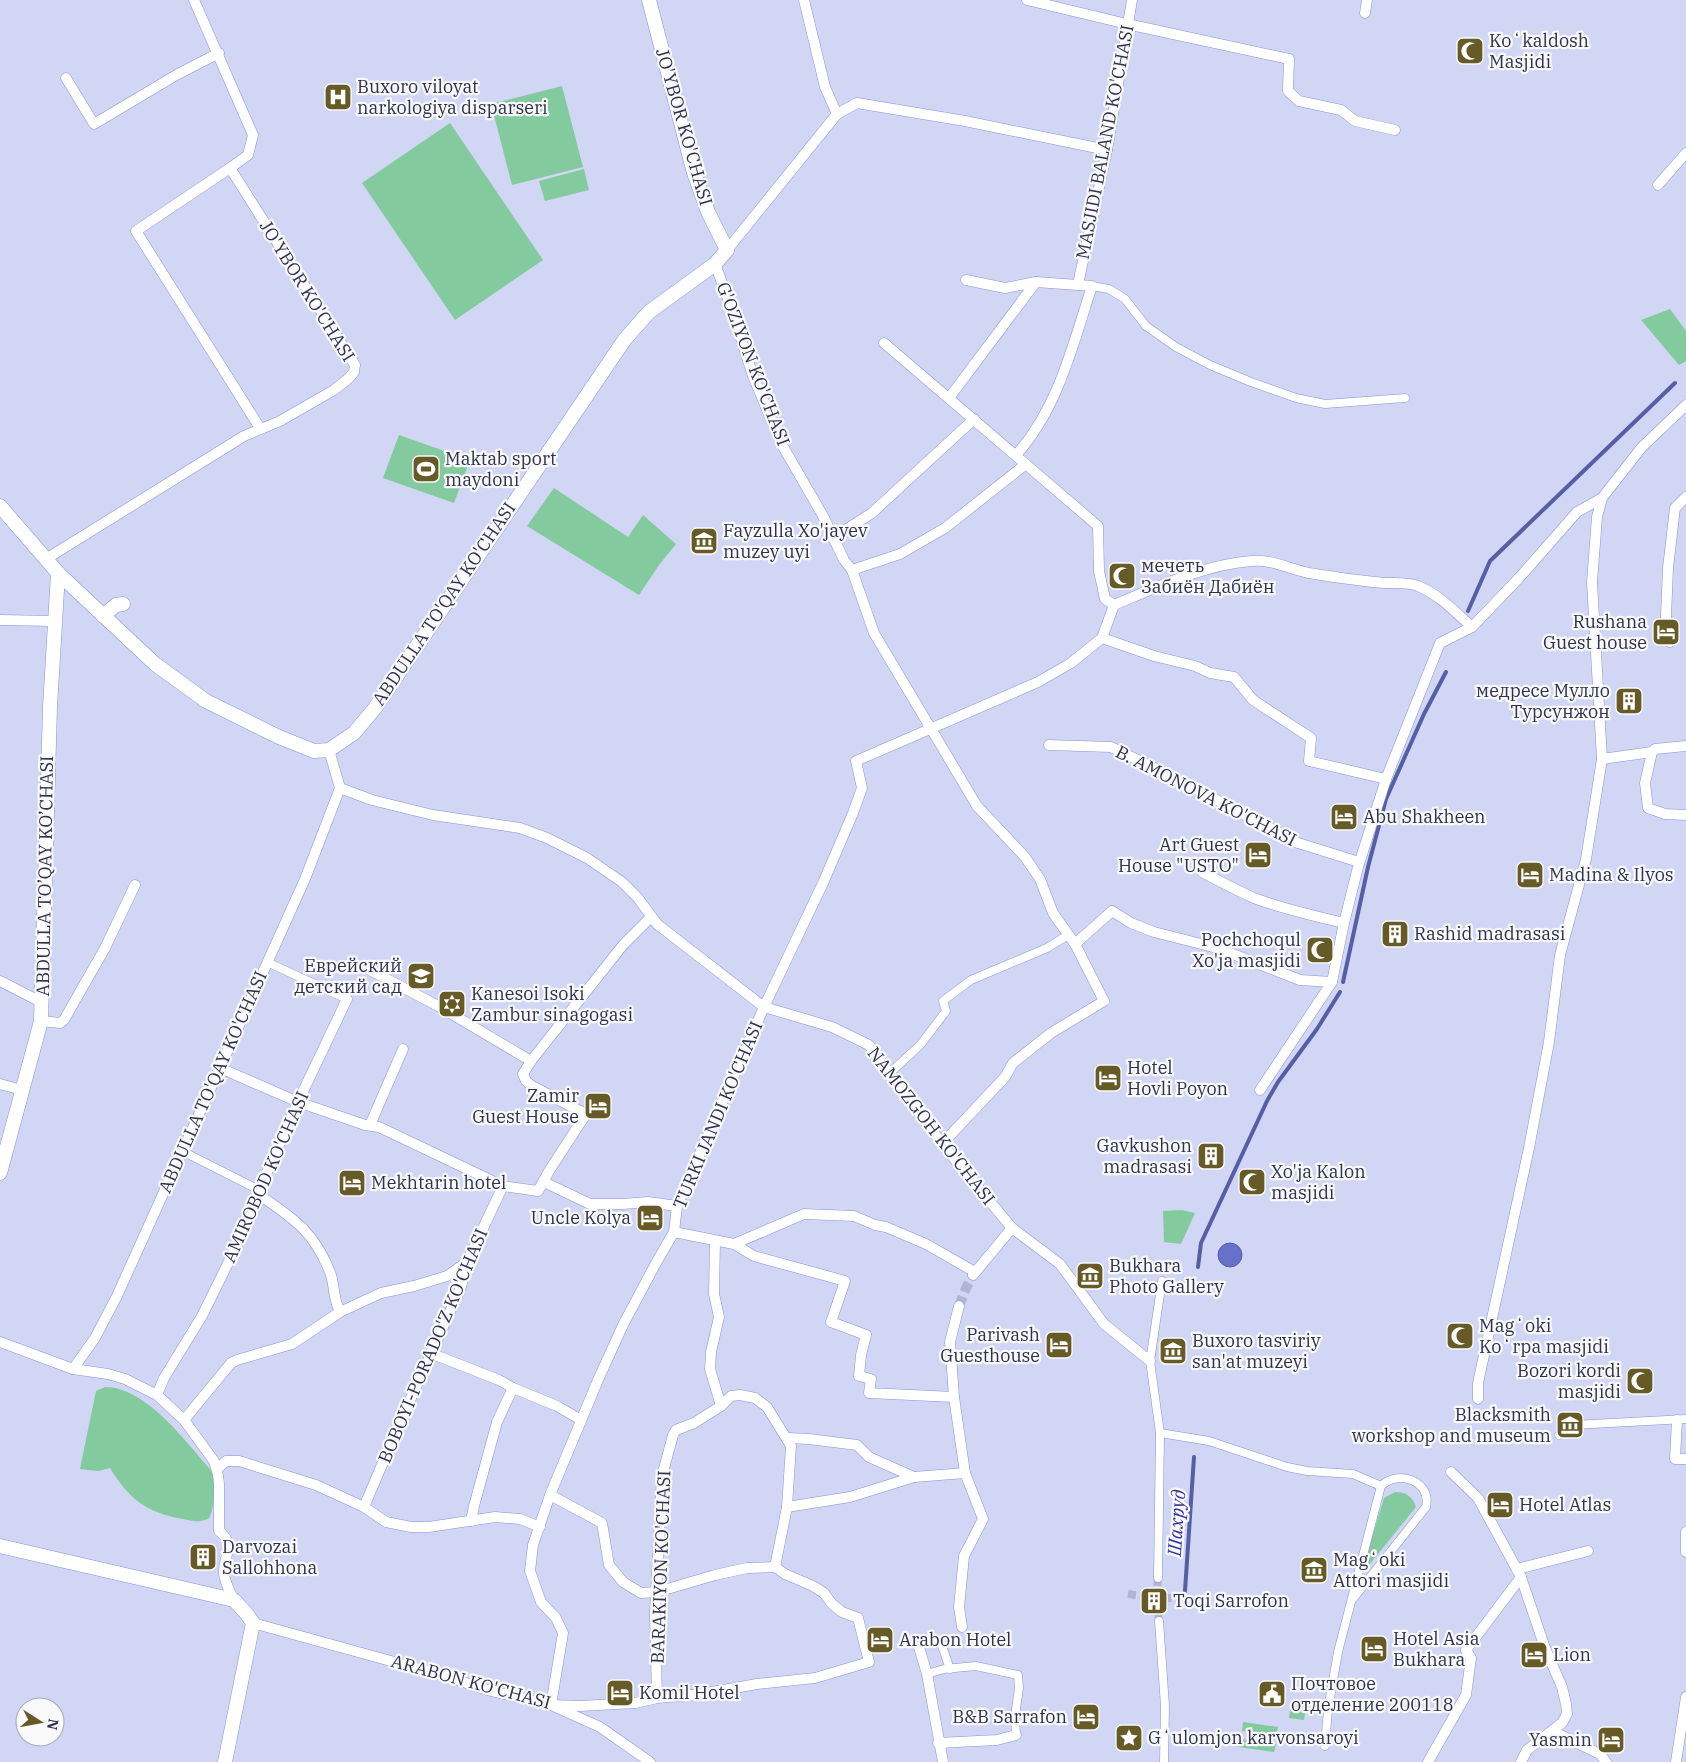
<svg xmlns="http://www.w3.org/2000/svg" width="1686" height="1762" viewBox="0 0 1686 1762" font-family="'IBM Plex Serif',serif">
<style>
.green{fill:#83ca9e}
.water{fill:#6771ca;stroke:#565ea5}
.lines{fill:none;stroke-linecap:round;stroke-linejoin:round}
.stream{stroke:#565ea5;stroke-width:4}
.pedestrian-tunnel{stroke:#b0b5d3;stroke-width:8;stroke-dasharray:8 4;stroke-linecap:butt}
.minor-tunnel{stroke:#b0b5d3;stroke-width:10;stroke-dasharray:10 5;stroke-linecap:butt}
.pedestrian-casing{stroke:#8893d8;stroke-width:9}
.minor-casing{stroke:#8893d8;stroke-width:11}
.tertiary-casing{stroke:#8893d8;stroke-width:15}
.pedestrian{stroke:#fff;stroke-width:8}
.minor{stroke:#fff;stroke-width:10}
.tertiary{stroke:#fff;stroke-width:14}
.labels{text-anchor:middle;stroke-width:4.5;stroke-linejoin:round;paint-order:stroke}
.poi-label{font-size:18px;fill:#2e324f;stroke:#f9f9f9;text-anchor:start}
.street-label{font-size:18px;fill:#2e324f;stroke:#f9f9f9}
.water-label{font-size:19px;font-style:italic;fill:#36359e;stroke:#f9f9f9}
</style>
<rect width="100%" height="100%" fill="#d0d6f4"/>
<g class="green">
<path d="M562,86l21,81 -71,18 -21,-81z"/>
<path d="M450,123l93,137 -88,60 -93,-137z"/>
<path d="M584,169l5,21 -44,11 -6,-20z"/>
<path d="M1670,309l16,22v30l-7,4 -38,-45z"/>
<path d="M399,435l71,25 -16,43 -71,-25z"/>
<path d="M554,488l74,49 15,-22 33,29 -17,21 -20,30 -112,-69z"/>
<path d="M1182,1210l13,3 -14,31 -17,-2 -1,-31z"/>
<path d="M105,1387c41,0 80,54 105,82 6,8 5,40 -1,49 -8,5 -17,3 -26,1 -36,-6 -54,-20 -73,-51l-12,3 -18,-2 16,-78z"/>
<path d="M1395,1492c11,0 17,4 21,15l-51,63 -1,-6 20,-66z"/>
<path d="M1292,1700l15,3 -3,17 -15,-2z"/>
<path d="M1243,1722l35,5 -2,9 -34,-5z"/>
<path d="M1233,1738l43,6 -2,8 -42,-6z"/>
</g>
<circle class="water" cx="1230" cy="1255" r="12"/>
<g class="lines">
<g class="stream">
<path d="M1468,611l22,-50 185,-178"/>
<path d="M1343,982l25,-115 18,-68 38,-85 22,-42"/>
<path d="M1198,1267l3,-24 66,-142 11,-19 39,-53 23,-37"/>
<path d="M1185,1591l9,-134"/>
</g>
<g class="pedestrian-tunnel">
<path d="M1158,1578l-2,20 3,23"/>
<path d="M1128,1594l28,4h23"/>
</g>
<path class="minor-tunnel" d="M959,1306l7,-18 7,-13"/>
<defs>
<g id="pedestrian">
<path d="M1092,286l17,3 16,10 21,27 30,21 34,18 41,17 45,16 29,6 80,-6"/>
<path d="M267,962l80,37"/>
<path d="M889,1074l32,-30 25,-33 -3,-10 28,-21 76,-32 21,-13"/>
<path d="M182,1151l77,39"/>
<path d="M1160,1433l49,8 78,26 20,4 46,3 28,12"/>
<path d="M1559,1435l14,-10 113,-6"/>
<path d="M1158,1578l2,-145 -10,-72 12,-80"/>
<path d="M1159,1621l6,85 -1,56"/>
<path d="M935,1639l6,4 9,26"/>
<path d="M927,1674l17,-5 32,-3 42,9 1,13 -4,28 1,19"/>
<path d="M1325,1746l3,-37 10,-57 43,-166c17,-17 51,-5 45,21l-74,93"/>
</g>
<g id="minor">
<path d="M804,0l21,87 12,27"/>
<path d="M1027,0l100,24 162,35 -1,32 11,10 42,9 14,11 40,9"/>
<path d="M1365,13l2,-13"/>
<path d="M66,78l28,46 84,-50 41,-21"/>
<path d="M230,168l-94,63 124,197"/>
<path d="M1658,185l28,-32"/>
<path d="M727,250l110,-136 20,-11 108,18 142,29"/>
<path d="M715,264l15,40 23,72 28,67 42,73 21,44 8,10 22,63 103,173 48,51 15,22 13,34 22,31 29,57 -53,32 -38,30 -8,14 -63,67"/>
<path d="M966,280l39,8 31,-6 56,4c-19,58 -34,123 -76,169"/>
<path d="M1078,284l29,-134 25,-150"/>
<path d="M949,398l87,-116"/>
<path d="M833,538l39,-25 102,-94"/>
<path d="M46,559l198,-123 36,-15 54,-31 15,-12 5,-6 1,-7 -125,-197 18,-13 5,-20 -59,-135"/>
<path d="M852,570l48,-16 45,-26 81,-64"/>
<path d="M1114,605c43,-18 89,-40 137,-44 21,-2 38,8 58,12 25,4 50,8 76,10 10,0 24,-1 33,3 22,9 37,26 54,41"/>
<path d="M0,620l54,1"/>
<path d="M1102,638l52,18 41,10 15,7 24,4 19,23 58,38 -2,23 77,18"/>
<path d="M1670,642l-4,-26 2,-48 7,-60 11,-11"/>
<path d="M1049,745l62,2 68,33 119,63 61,19"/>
<path d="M329,750l11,38 32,12 61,15 87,13 27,10 40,20 35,24 16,16 19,26 107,83 68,20 37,18 73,99 70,84 48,36 44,60 46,37"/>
<path d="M1652,752l-7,31 3,25 17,6 21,1"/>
<path d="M1602,759l50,-7 3,-3 31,-3"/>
<path d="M1202,872c17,9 34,18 52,26 29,11 60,18 90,25"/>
<path d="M1075,944l37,-33 19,12 23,9 63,16 83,32 32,2"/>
<path d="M364,967l76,40 91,54"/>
<path d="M0,981l43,22"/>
<path d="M41,1021l19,2 4,-3 41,-72 30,-63"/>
<path d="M220,1068l78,34 67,23 14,2 124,59 35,5 11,-20 37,-57 -54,-28 -6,-5 -3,-7 8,-13 92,-116 28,-28"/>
<path d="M0,1084l22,6"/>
<path d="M1260,1090l72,-108 12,-59 14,-56 28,-88 54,-136 32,-16 47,-49 58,-66 25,-14 40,-51 44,-42"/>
<path d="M370,1125l33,-76"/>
<path d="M544,1182l46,22h33l25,-2 29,4"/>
<path d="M261,1196c35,24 55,38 70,79 4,14 2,23 9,37"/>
<path d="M674,1232l60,12 20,12 91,25 -14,41 35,13 -5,20 -2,21 12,3 -2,14 85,4"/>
<path d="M715,1241l-1,53 5,23 -8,35 -1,17 11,37"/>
<path d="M734,1244l70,-30 50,2 21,9 11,2 40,17 49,28"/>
<path d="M973,1275l39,-47"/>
<path d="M959,1306l-9,36 4,55 11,76 18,46 -19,37 -5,51 3,20"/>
<path d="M0,1342l73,27 35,5 17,5 32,16 27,25 30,41 4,14 1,9v47c18,14 4,24 5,43 1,9 6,18 10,26"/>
<path d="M430,1353l69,27 14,8 44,18 24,14"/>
<path d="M73,1369l22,-31 22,-42 188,-417 35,-91"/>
<path d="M157,1395l7,-17 38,-62 59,-120 -2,-6 39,-88 49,-103"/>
<path d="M1478,1399v-16l51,-235 20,-106 11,-87 26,-96 16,-100 -10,-177 5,-65 5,-19"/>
<path d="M184,1420l47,-57 6,-3 55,-16 48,-32 41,-19 33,-7 33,-10 20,-14"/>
<path d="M1677,1420l-2,39h11"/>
<path d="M788,1438l21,1 48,6 12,12 45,20"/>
<path d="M217,1469l9,-8h13l77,24 48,22 22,15 25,5h18l66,-10 25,2 20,8"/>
<path d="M1451,1472l27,26 43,79 24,71 17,39 4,17 1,10 -5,9 -35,27 -6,12"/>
<path d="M364,1507l34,-80 63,-140 6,-25 36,-76"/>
<path d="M787,1507l63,-10 64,-20 51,-4"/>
<path d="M471,1521l3,-15 23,-84 16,-34"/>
<path d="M1686,1532v20"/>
<path d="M1517,1569l71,-18"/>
<path d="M253,1623l185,51 53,17 60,14 29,1 55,-3 22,-5 44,-4 56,-10 58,-6 54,-16 -11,-44 -16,-6 -10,-8 -8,-11 -11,-7 -28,-12 -10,-7 -28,1 -32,7 -58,17 -16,1 -18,-11 -14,-17 -7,-42 -52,-28"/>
<path d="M919,1647l8,27 16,88"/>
<path d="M657,1698l-2,-85 7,-137 11,-41 3,-5 18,-7 27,-17 10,-10 9,-1 15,3 12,9 24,39 -4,61 -12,60"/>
<path d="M1552,1731l48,23 6,8"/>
<path d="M938,1743l59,-3 19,-5"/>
<path d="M650,1762l-50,-35 -49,-22 12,-72 -7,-15 -15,-16 -11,-31 3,-26 17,-50 48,-115 25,-55 33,-62 18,-31 3,-26 87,-199 59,-124 30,-70 9,-25 -6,-27 182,-79 33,-19 31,-25 12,-33 -9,-6 -6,-28 -1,-45 -214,-183"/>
<path d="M1428,1762l38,-67 5,-37 -5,-8 55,-73"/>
<path d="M1676,1762l10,-65"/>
</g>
<g id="tertiary">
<path d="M0,506l58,67 97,91 51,37 73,36 35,14 15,-1 25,-17 21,-25 250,-369 24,-27 66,-48 12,-14 -19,-38 -14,-39 -45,-173"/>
<path d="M103,616l13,-11 7,-1"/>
<path d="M0,1173l41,-152 9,-314 8,-134"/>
<path d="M0,1546l234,54 13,14 6,9 -28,139"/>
</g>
</defs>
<use href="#pedestrian" class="pedestrian-casing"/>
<use href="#minor" class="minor-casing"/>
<use href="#tertiary" class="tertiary-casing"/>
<use href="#pedestrian" class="pedestrian"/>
<use href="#minor" class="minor"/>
<use href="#tertiary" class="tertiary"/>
</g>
<defs>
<symbol id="mosque-square" viewBox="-11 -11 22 22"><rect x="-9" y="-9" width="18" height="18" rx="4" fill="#665a27" stroke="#f9f9f9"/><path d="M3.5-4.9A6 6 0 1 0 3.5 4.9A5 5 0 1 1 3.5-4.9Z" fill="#fff"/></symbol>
<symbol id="hospital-square" viewBox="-11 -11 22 22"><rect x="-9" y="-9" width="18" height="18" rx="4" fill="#665a27" stroke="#f9f9f9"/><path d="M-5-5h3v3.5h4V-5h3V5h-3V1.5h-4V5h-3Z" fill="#fff"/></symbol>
<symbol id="stadium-square" viewBox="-11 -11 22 22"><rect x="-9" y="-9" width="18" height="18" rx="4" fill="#665a27" stroke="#f9f9f9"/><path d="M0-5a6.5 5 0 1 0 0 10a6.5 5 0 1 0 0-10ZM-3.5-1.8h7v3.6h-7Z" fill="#fff"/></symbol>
<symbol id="museum-square" viewBox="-11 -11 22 22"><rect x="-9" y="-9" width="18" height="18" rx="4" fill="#665a27" stroke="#f9f9f9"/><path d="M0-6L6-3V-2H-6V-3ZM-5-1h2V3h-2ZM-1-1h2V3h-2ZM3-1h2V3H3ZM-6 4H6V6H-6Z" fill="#fff"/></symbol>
<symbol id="hotel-square" viewBox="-11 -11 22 22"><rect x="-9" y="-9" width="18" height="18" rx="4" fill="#665a27" stroke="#f9f9f9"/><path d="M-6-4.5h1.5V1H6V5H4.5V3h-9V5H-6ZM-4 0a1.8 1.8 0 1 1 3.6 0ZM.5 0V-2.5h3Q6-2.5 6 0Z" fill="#fff"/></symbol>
<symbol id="building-square" viewBox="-11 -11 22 22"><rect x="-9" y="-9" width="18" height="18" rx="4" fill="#665a27" stroke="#f9f9f9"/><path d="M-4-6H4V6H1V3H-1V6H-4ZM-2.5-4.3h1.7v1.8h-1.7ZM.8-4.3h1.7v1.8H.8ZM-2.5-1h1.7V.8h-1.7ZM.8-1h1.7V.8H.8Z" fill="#fff"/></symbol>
<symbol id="school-square" viewBox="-11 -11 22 22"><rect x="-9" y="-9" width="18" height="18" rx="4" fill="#665a27" stroke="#f9f9f9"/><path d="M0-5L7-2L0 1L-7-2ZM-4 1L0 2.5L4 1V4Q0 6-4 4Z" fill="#fff"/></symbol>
<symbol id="synagogue-square" viewBox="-11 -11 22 22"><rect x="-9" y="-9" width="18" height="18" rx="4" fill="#665a27" stroke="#f9f9f9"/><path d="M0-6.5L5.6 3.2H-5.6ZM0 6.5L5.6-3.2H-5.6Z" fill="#fff"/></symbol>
<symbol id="civic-square" viewBox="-11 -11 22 22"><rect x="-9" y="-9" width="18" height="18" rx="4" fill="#665a27" stroke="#f9f9f9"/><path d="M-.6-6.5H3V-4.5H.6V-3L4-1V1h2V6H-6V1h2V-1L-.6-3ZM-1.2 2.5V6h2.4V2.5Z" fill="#fff"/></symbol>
<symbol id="sight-square" viewBox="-11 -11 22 22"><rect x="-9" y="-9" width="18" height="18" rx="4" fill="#665a27" stroke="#f9f9f9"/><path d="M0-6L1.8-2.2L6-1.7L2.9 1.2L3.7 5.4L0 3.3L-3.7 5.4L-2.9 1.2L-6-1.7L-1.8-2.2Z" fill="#fff"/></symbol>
</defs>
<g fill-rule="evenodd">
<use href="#mosque-square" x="1454" y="35" width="32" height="32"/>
<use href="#hospital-square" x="322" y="81" width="32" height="32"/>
<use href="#stadium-square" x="410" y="453" width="32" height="32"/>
<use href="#museum-square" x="688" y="525" width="32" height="32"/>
<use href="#mosque-square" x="1106" y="560" width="32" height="32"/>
<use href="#hotel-square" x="1650" y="616" width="32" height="32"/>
<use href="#building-square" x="1613" y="685" width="32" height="32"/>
<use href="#hotel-square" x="1328" y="801" width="32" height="32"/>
<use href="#hotel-square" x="1242" y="839" width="32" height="32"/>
<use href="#hotel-square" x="1514" y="859" width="32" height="32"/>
<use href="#building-square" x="1379" y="918" width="32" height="32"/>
<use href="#mosque-square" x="1304" y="934" width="32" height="32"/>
<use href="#school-square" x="405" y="960" width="32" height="32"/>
<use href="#synagogue-square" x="436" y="988" width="32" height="32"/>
<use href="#hotel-square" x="1092" y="1062" width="32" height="32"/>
<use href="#hotel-square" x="582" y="1090" width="32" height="32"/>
<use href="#building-square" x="1195" y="1140" width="32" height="32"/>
<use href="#mosque-square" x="1236" y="1166" width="32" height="32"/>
<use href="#hotel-square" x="336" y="1167" width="32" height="32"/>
<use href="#hotel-square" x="634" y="1202" width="32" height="32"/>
<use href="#museum-square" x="1074" y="1260" width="32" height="32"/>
<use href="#mosque-square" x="1444" y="1320" width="32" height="32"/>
<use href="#hotel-square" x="1043" y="1329" width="32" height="32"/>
<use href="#museum-square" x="1157" y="1335" width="32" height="32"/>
<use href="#mosque-square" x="1624" y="1365" width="32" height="32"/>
<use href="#museum-square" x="1554" y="1409" width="32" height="32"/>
<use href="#hotel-square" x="1484" y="1489" width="32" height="32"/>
<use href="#building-square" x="187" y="1541" width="32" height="32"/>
<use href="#museum-square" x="1298" y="1554" width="32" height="32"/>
<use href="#building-square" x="1138" y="1585" width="32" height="32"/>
<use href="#hotel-square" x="864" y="1624" width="32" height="32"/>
<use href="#hotel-square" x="1358" y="1633" width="32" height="32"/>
<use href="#hotel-square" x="1518" y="1639" width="32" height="32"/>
<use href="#hotel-square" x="604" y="1677" width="32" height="32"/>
<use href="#civic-square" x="1256" y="1678" width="32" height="32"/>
<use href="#hotel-square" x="1070" y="1701" width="32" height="32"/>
<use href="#sight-square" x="1113" y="1722" width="32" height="32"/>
<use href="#hotel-square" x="1595" y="1724" width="32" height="32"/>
</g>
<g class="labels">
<g class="poi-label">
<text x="1489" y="47">Koʻkaldosh<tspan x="1489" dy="21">Masjidi</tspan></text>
<text x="357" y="93">Buxoro viloyat<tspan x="357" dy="21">narkologiya disparseri</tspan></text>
<text x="445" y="465">Maktab sport<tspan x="445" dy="21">maydoni</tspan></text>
<text x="723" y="537">Fayzulla Xo'jayev<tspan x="723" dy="21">muzey uyi</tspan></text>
<text x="1141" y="572">мечеть<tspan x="1141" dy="21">Забиён Дабиён</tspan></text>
<text x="1647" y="628" text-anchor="end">Rushana<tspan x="1647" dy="21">Guest house</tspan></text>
<text x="1610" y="697" text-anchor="end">медресе Мулло<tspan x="1610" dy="21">Турсунжон</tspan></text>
<text x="1363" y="823">Abu Shakheen</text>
<text x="1239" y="851" text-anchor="end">Art Guest<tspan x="1239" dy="21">House "USTO"</tspan></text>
<text x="1549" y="881">Madina &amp; Ilyos</text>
<text x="1414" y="940">Rashid madrasasi</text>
<text x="1301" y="946" text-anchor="end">Pochchoqul<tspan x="1301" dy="21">Xo'ja masjidi</tspan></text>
<text x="402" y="972" text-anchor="end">Еврейский<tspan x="402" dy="21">детский сад</tspan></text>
<text x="471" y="1000">Kanesoi Isoki<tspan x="471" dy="21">Zambur sinagogasi</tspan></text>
<text x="1127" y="1074">Hotel<tspan x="1127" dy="21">Hovli Poyon</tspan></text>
<text x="579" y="1102" text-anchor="end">Zamir<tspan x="579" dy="21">Guest House</tspan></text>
<text x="1192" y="1152" text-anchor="end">Gavkushon<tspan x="1192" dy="21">madrasasi</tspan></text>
<text x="1271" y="1178">Xo'ja Kalon<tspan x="1271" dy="21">masjidi</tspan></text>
<text x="371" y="1189">Mekhtarin hotel</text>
<text x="631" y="1224" text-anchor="end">Uncle Kolya</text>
<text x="1109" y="1272">Bukhara<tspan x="1109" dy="21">Photo Gallery</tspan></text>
<text x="1479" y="1332">Magʻoki<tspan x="1479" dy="21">Koʻrpa masjidi</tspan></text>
<text x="1040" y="1341" text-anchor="end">Parivash<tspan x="1040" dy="21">Guesthouse</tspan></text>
<text x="1192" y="1347">Buxoro tasviriy<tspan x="1192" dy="21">san'at muzeyi</tspan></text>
<text x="1621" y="1377" text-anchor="end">Bozori kordi<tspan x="1621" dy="21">masjidi</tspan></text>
<text x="1551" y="1421" text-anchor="end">Blacksmith<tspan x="1551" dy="21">workshop and museum</tspan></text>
<text x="1519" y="1511">Hotel Atlas</text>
<text x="222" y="1553">Darvozai<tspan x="222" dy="21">Sallohhona</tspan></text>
<text x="1333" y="1566">Magʻoki<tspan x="1333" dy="21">Attori masjidi</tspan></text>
<text x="1173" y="1607">Toqi Sarrofon</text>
<text x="1393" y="1645">Hotel Asia<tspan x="1393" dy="21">Bukhara</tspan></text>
<text x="899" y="1646">Arabon Hotel</text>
<text x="1553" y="1661">Lion</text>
<text x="1291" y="1690">Почтовое<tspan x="1291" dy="21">отделение 200118</tspan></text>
<text x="639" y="1699">Komil Hotel</text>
<text x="1067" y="1723" text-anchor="end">B&amp;B Sarrafon</text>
<text x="1148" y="1744">Gʻulomjon karvonsaroyi</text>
<text x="1592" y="1746" text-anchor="end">Yasmin</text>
</g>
<g class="street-label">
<text transform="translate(684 127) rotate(74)" y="6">JO'YBOR KO'CHASI</text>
<text transform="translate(1105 142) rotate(-79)" y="6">MASJIDI BALAND KO'CHASI</text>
<text transform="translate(307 291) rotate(58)" y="6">JO'YBOR KO'CHASI</text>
<text transform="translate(753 364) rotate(69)" y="6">G'OZIYON KO'CHASI</text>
<text transform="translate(444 604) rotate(-56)" y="6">ABDULLA TO'QAY KO'CHASI</text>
<text transform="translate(1206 796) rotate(27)" y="6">B. AMONOVA KO'CHASI</text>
<text transform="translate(45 876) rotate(-89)" y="6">ABDULLA TO’QAY KO’CHASI</text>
<text transform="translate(213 1082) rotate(-66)" y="6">ABDULLA TO'QAY KO'CHASI</text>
<text transform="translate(718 1115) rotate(-67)" y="6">TURKI JANDI KO'CHASI</text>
<text transform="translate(931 1126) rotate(52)" y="6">NAMOZGOH KO'CHASI</text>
<text transform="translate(266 1177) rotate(-66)" y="6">AMIROBOD KO'CHASI</text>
<text transform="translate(433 1346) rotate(-67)" y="6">BOBOYI-PORADO'Z KO'CHASI</text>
<text transform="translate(661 1567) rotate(-88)" y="6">BARAKIYON KO'CHASI</text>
<text transform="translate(471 1682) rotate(15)" y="6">ARABON KO'CHASI</text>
</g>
<g class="water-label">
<text transform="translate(1176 1523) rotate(-86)" y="7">Шахруд</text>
</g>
</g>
<g transform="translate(40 1722) rotate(101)"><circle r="24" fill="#f9f9f9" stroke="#a8a9b5"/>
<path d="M0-4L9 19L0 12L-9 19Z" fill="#665a27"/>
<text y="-8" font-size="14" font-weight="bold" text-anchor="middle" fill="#2e324f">N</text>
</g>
</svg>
